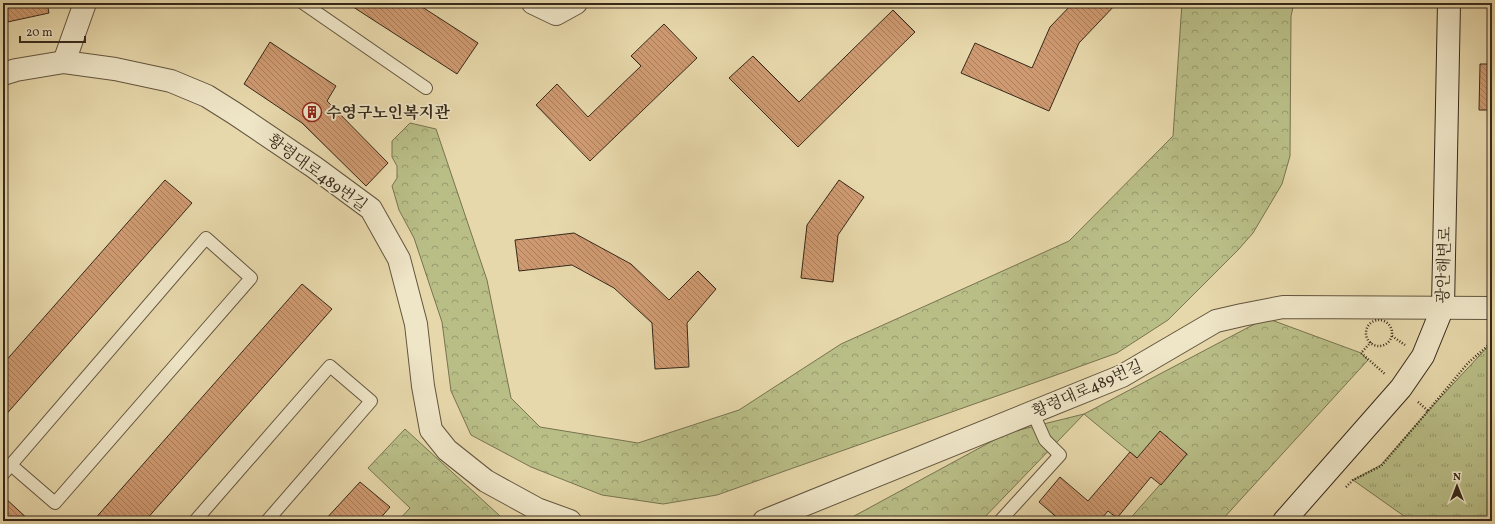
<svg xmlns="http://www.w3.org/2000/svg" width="1495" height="524" viewBox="0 0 1495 524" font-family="Vollkorn,'Noto Serif KR',serif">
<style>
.forest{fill:url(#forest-crowns);stroke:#787450}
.park{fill:url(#park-tufts);stroke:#787450}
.building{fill:url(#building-back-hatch);stroke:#37291a}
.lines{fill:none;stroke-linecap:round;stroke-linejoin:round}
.service-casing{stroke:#63553e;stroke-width:14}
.minor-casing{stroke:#63553e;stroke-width:24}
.secondary-casing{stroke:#37291a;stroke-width:24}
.path{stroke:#37291a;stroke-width:2.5;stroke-dasharray:1 2;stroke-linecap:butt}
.service{stroke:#efe6c8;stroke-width:12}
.minor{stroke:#efe6c8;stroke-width:22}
.secondary{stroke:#efe6c8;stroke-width:22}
.labels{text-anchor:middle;stroke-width:3.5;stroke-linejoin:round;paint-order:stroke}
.poi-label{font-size:16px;font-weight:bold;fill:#37291a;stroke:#efe6c8;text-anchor:start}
.street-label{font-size:16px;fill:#37291a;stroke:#efe6c8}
</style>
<defs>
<pattern id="forest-crowns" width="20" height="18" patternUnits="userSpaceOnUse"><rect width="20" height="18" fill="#b9be87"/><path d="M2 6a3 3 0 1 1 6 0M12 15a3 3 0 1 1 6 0" fill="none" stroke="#979a6e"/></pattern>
<pattern id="park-tufts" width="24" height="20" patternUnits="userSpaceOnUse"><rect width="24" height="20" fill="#b9be87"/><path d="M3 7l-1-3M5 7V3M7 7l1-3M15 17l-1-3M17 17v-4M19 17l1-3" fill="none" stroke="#979a6e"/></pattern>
<pattern id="building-back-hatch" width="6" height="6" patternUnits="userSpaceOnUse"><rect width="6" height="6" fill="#cf9a71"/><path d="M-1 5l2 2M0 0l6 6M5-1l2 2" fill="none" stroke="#a97e5c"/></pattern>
</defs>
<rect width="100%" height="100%" fill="#e7d8ab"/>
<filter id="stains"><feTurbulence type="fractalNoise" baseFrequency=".005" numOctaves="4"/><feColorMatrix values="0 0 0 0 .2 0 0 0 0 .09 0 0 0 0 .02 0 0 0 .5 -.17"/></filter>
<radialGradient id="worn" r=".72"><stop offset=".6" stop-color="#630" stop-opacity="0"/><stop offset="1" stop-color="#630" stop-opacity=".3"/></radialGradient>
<g class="forest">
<path d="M1182,3h112l-3,13 -1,140 -8,28 -29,49 -15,17 -70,70 -51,33 -58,21 -342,121 -54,9 -61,-9 -71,-28 -60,-32 -20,-44 -9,-69 -28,-84 -15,-28 -7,-24 5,-8v-12l-5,-9v-16l18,-18 26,6 51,151 24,118 29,29 98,16 101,-33 102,-66 228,-103 104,-105z"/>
<path d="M1266,318l95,35 7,7 -147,161h-93l59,-67 -50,4 -53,-44 -103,107h-74l-3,-2 -2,2h-57l162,-88 77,-19z"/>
<path d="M405,429l95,87 -5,5h-97l12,-13 -42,-40z"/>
</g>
<path class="park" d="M1492,342v179h-81l-58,-41 28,-15 47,-54z"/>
<g class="building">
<path d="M3,3h44l2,10 -46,10z"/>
<path d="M50,3h13l-13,4z"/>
<path d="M347,3h69l62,40 -21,31z"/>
<path d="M1073,3h44l-38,40 -30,68 -88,-38 14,-30 57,25 18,-41z"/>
<path d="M893,10l22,22 -117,115 -69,-69 24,-22 46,46z"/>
<path d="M664,24l33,34 -107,103 -54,-56 21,-21 31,33 53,-51 -10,-10z"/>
<path d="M270,42l66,44 -9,15 61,62 -22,23 -64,-63 -58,-39z"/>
<path d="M1480,64h12v46h-13z"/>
<path d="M165,180l27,23 -189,215v-54z"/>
<path d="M839,180l25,17 -26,38 -5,47 -32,-4 6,-53z"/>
<path d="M574,233l57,31 38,36 29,-29 18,18 -29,34 2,44 -34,2 -3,-46 -38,-35 -42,-23 -53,6 -4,-31z"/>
<path d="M302,284l30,25 -187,212h-52z"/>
<path d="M1160,431l27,23 -26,31 -10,-8 -34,41 -9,-7 -6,7 3,3h-44l-22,-19 21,-25 28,24 42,-49 7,6z"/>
<path d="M360,482l30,25 -12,14h-54z"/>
<path d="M4,497l26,24h-27z"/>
</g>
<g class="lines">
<defs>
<g id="service">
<path d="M303,3l123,85"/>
<path d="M3,474l203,-236 45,40 -196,225 -44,-38"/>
<path d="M195,521l135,-155 41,35 -104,120"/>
<path d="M1000,521l60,-66 -15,-15 -12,-27"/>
</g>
<g id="minor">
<path d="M533,3l23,11 20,-11"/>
<path d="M64,62l21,-59"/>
<path d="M3,74l13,-4 48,-8 51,7 56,12 36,15 27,17 80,54 57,42 28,50 17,65 7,62 8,44 16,20 39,31 51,28 33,12"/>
<path d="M764,521l358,-145 94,-55 26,-6 41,-8 209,1"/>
</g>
<path id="secondary" d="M1284,521l117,-133 22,-32 20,-49 6,-304"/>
</defs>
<use href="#service" class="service-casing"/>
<use href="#minor" class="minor-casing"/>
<use href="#secondary" class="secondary-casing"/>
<g class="path">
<circle cx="1379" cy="333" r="13"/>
<path d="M1392,336l13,9"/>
<path d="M1371,342l-10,11 24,21"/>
<path d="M1418,402l10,9"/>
<path d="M1346,487l7,-7 28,-14 36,-42 51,-61 24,-21"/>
</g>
<use href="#service" class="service"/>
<use href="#minor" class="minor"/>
<use href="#secondary" class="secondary"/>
</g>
<defs>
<symbol id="building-ring" viewBox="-11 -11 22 22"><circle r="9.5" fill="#efe6c8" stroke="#8f2418" stroke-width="1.5"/><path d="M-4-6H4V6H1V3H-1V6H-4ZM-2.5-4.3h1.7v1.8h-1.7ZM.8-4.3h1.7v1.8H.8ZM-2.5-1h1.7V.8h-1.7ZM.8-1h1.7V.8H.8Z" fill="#8f2418"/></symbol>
</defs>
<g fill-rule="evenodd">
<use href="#building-ring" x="301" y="101" width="22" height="22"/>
</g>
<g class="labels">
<g class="poi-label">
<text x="326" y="118">수영구노인복지관</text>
</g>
<g class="street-label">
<text transform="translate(318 172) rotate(36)" y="6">황령대로489번길</text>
<text transform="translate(1443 265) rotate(-88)" y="6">광안해변로</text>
<text transform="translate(1087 388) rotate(-24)" y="6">황령대로489번길</text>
</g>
</g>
<rect width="1495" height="524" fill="none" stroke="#e7d8ab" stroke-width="16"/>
<rect x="4" y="4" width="1487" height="516" fill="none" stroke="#37291a" stroke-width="2"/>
<rect x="8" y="8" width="1479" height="508" fill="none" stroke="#37291a"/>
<g transform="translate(1457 486)" stroke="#efe6c8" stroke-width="3" paint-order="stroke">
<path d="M0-3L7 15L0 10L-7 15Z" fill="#37291a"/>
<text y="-6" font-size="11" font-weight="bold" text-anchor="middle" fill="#37291a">N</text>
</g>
<path d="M20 36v6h65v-6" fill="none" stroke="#37291a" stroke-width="2"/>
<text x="26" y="36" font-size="12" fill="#37291a" stroke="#efe6c8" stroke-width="3" paint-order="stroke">20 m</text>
<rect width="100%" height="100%" filter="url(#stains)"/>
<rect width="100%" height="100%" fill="url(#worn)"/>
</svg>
